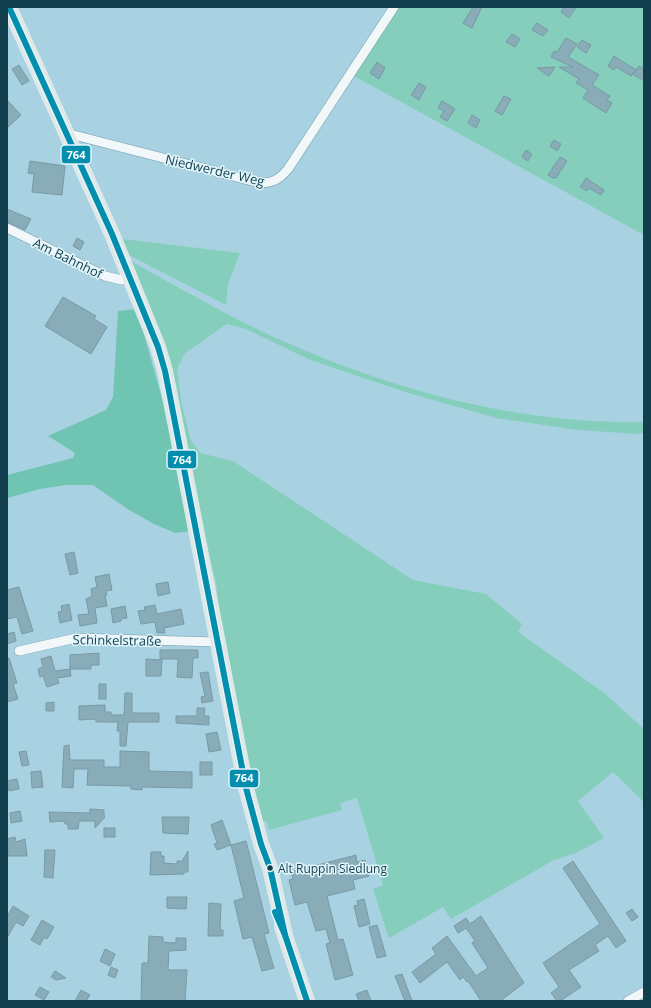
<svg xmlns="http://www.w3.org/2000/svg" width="651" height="1008" viewBox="0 0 651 1008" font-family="'Open Sans',sans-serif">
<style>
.green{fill:#85cebc}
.forest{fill:#70c5b2}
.building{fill:#88acb8;stroke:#789aa6}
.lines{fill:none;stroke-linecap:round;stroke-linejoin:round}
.street-casing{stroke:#729ca9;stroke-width:10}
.primary-casing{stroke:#d8ebf2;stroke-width:16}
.street{stroke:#f2f8fa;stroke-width:9}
.primary{stroke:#e2e7e4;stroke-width:14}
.bus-1-casing{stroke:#e2f5fc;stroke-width:9}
.bus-1{stroke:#048eae;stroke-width:6}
.bus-dot{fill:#123f4d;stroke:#e2f5fc;stroke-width:1.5}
.labels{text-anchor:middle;stroke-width:3;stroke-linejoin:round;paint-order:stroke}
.bus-label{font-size:12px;fill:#123f4d;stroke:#e2f5fc;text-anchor:start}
.street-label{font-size:13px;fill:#123f4d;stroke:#e2f5fc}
.line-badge{stroke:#e2f5fc;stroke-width:1.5}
.badge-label{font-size:11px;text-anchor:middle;font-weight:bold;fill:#fff}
</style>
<rect width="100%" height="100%" fill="#a8d2e1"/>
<g class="green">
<path d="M395,7h249v228l-292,-160z"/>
<path d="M122,239l118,14 -12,31 -2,21 -99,-51z"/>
<path d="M129,260c58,32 114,65 175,90 103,44 227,75 340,72v11l-5,1 -61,-4 -82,-12 -84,-24 -52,-17 -52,-18 -62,-30 -19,-5 -42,29 -8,16 4,32 10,40 9,12 33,8 180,119 73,14 36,30 -4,8 85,60 41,37v73l-31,-30 -35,29 26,37 -28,15 -22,7 -103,59 -8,-12 -54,31 -16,-49 10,-4 -26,-87 -17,5 2,7 -73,20 -3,-9h-7l-37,-179 -6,-60z"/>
</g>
<path class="forest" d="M137,309l40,143 14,79 -16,2 -21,-9 -25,-14 -36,-25h-27l-26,4 -33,9v-23l66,-17 2,-5 -27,-17 58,-26 7,-13 5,-86z"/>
<g class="building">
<path d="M473,7h9l-10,21 -9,-5z"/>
<path d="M564,7h12l-7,11 -8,-6z"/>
<path d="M537,23l11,7 -5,6 -11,-6z"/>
<path d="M512,34l8,5 -5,8 -9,-5z"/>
<path d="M566,38l11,6 -9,13 31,18 -7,10 18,11 -3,4 5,3 -6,10 -23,-15 5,-8 -12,-7 3,-4 -20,-12h14l-22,-10 3,-6 3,1z"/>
<path d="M582,40l9,5 -5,8 -9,-6z"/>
<path d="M614,56l22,14 -5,6 -15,-9 -2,3 -6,-4z"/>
<path d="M377,62l8,6 -6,11 -9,-6z"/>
<path d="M19,65l10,16 -7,4 -10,-16z"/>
<path d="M639,66l5,3v12l-11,-7z"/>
<path d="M555,67l-6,9 -12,-8z"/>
<path d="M419,83l7,4 -7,13 -8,-5z"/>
<path d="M504,96l7,3 -9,16 -7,-4z"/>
<path d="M7,100l14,15 -14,13z"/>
<path d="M442,101l13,8 -8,12 -7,-4 4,-6 -6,-3z"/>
<path d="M472,115l8,5 -4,8 -8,-5z"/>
<path d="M554,140l7,4 -4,7 -7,-5z"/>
<path d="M526,150l6,4 -4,7 -6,-4z"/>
<path d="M560,157l7,4 -11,17h-3l-5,-3z"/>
<path d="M30,161l35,5 -3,29 -30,-3 2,-18 -6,-1z"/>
<path d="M586,178l18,12 -3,5 -12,-7 -2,3 -7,-4z"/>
<path d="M7,209l24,10 -6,11 -18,-8z"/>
<path d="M77,238l7,4 -4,8 -7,-4z"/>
<path d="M63,297l33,19 -2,3 13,8 -16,27 -46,-28z"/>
<path d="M74,552l4,21 -8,2 -5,-21z"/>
<path d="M109,574l3,16 -6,1 1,4h-2l2,11 -12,2 2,15 -17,3 -2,-11 11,-1 -3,-15 6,-3 -1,-7 6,-2 -2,-10z"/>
<path d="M168,582l2,11 -12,3 -2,-12z"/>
<path d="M19,587l14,44 -11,3 -5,-17 -10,2v-29z"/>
<path d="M69,604l3,16 -12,3 -2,-11 4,-1 -1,-5z"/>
<path d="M155,605l2,9 24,-5 3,15 -20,4 1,5h-8l-2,-11 -14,2 -3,-13 7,-1 -1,-3z"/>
<path d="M125,606l2,12 -6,1v2l-8,2 -2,-14z"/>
<path d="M14,632l2,9 -9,3v-10z"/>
<path d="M160,650h38v8h-5l-1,20 -15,-1 1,-18h-18z"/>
<path d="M99,653v12h-8v4h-21v-14z"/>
<path d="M51,656l4,15 15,-2 1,7 -14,2 2,5 -12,4 -4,-11 -3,1 -2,-8 5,-2 -2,-8z"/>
<path d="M7,658h2l8,25 -4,1 5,15 -11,3z"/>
<path d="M146,659l16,1 -1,16h-15z"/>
<path d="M208,672l5,29 -11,2 -1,-6 4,-1 -5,-23z"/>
<rect x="99" y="684" width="7" height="15"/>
<path d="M125,693h7v20h27v9h-31l-2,24h-6v-15h-3l1,-9h-22v-3l-17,1v-14l26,-1v7h6v3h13z"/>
<path d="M54,702v9h-8v-8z"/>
<path d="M197,708h8l-1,8h5v9l-33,-2v-7h21z"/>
<path d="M217,732l4,18 -12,2 -3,-18z"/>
<path d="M69,745l1,15h34v7h16v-16l29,1v19l43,1v16l-50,-1v3l-11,-1v-3l-44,-1 1,-16h-14l-1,19 -11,-1 2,-41z"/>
<path d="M26,751l3,14 -7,1 -3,-14z"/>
<rect x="200" y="762" width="12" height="13"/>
<path d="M41,771l2,16 -11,1 -1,-16z"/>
<path d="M17,779l2,10 -10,2 -2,-10z"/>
<path d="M90,809l14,1v5l1,2 -10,11v-7h-16l-1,8h-10v-5h-3v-3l-15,1 -1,-10 41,1z"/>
<path d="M20,811l2,10 -11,2 -1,-10z"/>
<path d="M162,817h27l-1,17 -25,-1z"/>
<path d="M222,820l9,25 15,-4 23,92 -5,1 10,34 -12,3 -10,-34 -9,2 -9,-38 10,-3 -13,-53 -14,5 -3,-6 3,-1 -6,-18z"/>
<rect x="104" y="828" width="11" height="9"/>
<path d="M15,837l1,5 9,-3 2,17h-19l-1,-17z"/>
<path d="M45,850h10l-2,28 -9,-1z"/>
<path d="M188,851v21h-4v2l-34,1 1,-23h10v4h3v7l13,1v-3h5z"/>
<path d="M356,855l1,7 8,-2 4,16 -16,4 2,9 -28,7 11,44 5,-1 10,36 -18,5 -9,-36 4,-1 -4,-14 -10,2 -9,-29 -12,3 -6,-25 4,-1 -2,-7z"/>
<path d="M573,861l53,80 -10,7 -8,-12 -13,9 4,6 -30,19 12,17 -21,14h-3l-6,-8 8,-6 -16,-24 57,-39 -37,-56z"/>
<path d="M167,897h20l-1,12 -19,-1z"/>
<path d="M364,899l6,25 -11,3 -5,-21 4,-1 -1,-4z"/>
<path d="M209,903l12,1 -1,26h3v6h-15z"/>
<path d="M13,906l16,10 -6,10 -7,-4 -9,16v-21z"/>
<path d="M632,909l6,8 -6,4 -6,-8z"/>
<path d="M481,916l43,67 -24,18h-19l-13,-20 -1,1 -4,-5 -3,3 -13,-18 -27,21 -8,-11 24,-18 -4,-6 15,-12 29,40 12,-8 -16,-25 3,-2 -9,-13 -8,5 -4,-7 12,-8 4,6z"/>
<path d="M42,920l12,7 -7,12 -3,-2 -4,8 -9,-5z"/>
<path d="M377,925l9,31 -9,2 -8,-31z"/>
<path d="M149,936l14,1v5l13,1v-5h10v12l-17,1 -1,19h19l-2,31h-44l1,-38h6z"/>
<path d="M105,949l10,5 -5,12 -10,-5z"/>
<path d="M111,967l7,3 -3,8 -7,-3z"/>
<path d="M55,971l11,7 -10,2 -5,-3z"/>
<path d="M402,974l3,8 7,19h-7l-10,-25z"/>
<path d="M40,987l9,5 -5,8 -9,-5z"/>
<path d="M81,990l9,5 -4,6h-11z"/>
<path d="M367,990l4,11h-12l-3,-7z"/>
</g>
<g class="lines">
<defs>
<g id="street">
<path d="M66,133l190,49c14,3 23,-2 32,-13l106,-162"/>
<path d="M7,228l98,48 17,4 8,-3"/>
<path d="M19,651l57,-13 141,4"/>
<path d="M628,1001l16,-9"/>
</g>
<g id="primary">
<path d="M9,7l103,227 46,113 7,24 16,81 65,336 15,56 9,24 15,67"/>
<path d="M282,927l25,74"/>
</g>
</defs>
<use href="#street" class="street-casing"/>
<use href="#primary" class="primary-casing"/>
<use href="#street" class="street"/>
<use href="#primary" class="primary"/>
<defs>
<g id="bus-1">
<path d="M9,7l103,227 46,113 7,24 81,417 15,56 9,24 15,67"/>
<path d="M275,912l10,23 22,66"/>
</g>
</defs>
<use href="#bus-1" class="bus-1-casing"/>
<use href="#bus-1" class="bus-1"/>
</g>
<circle class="bus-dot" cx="270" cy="868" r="3.5"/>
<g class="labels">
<g class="bus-label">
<text x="278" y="873">Alt Ruppin Siedlung</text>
</g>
<g class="street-label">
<text transform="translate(215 170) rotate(13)" y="5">Niedwerder Weg</text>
<text transform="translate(68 258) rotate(26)" y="5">Am Bahnhof</text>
<text transform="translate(117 640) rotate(1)" y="5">Schinkelstraße</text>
</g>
</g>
<g class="line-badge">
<rect x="61" y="145" width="30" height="19" rx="4" fill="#048eae"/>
<rect x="167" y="450" width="30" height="19" rx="4" fill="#048eae"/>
<rect x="229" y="769" width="30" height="19" rx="4" fill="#048eae"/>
</g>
<g class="badge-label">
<text x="76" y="159">764</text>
<text x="182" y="464">764</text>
<text x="244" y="782">764</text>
</g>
<rect width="651" height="1008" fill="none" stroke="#123f4d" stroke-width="16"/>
</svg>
